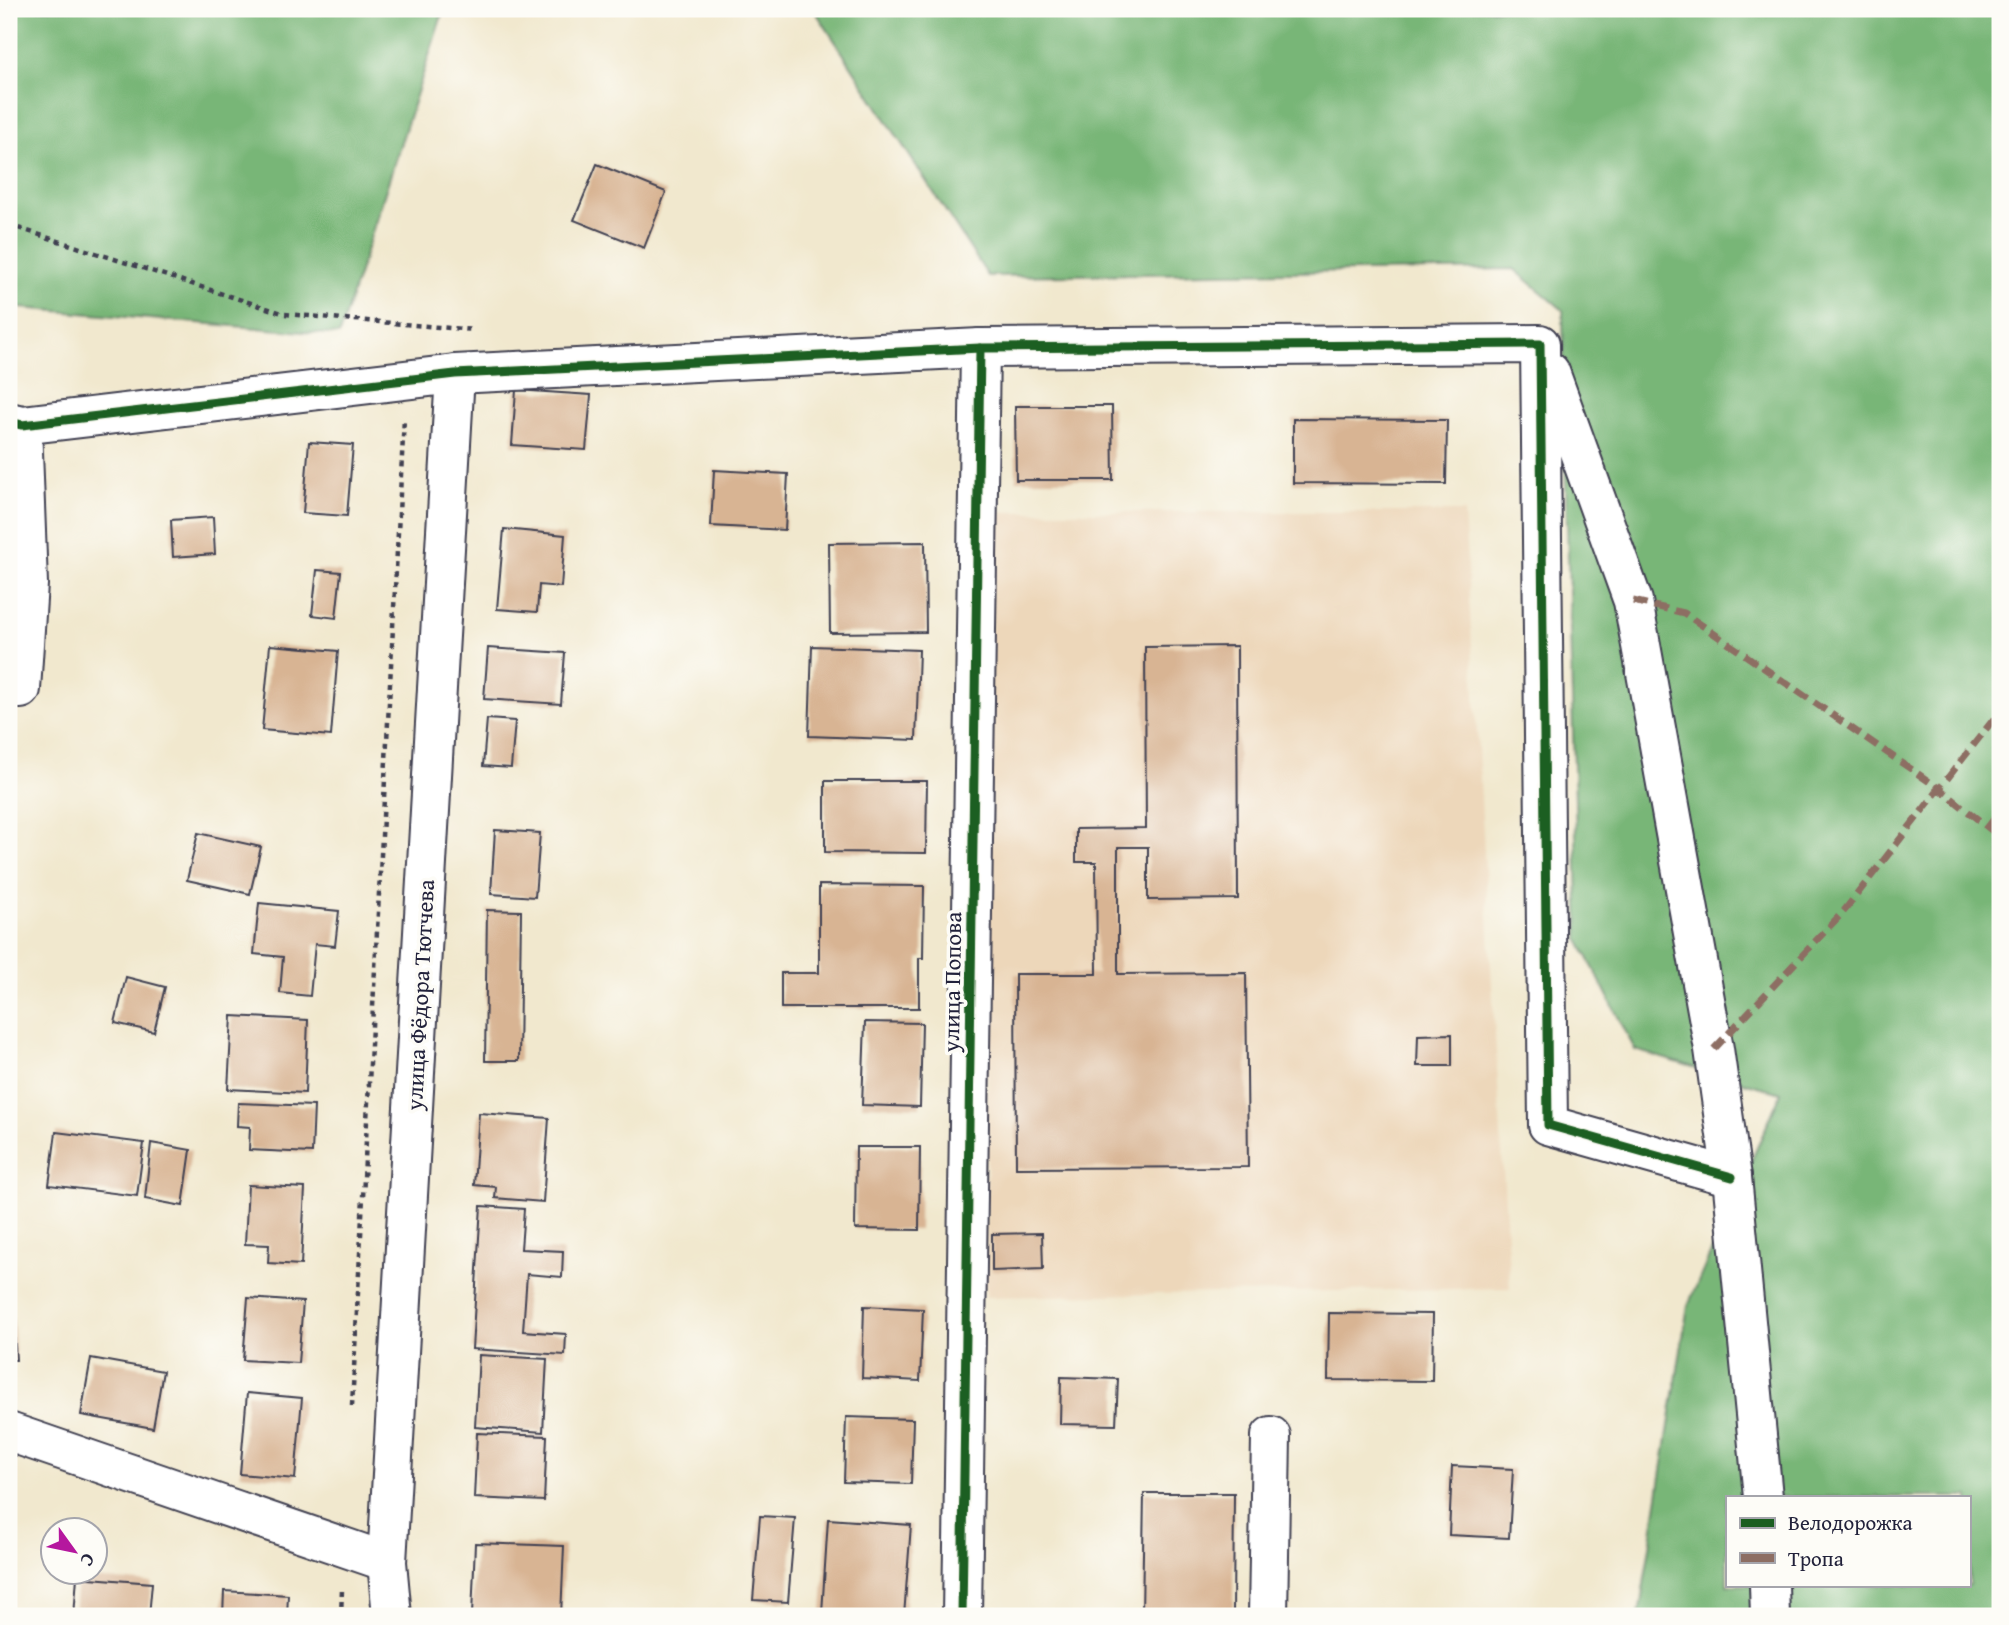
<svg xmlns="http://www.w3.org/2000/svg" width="2009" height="1625" viewBox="0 0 2009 1625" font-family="'Gentium Book Plus',serif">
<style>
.built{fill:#edd7ba}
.forest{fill:#78b677;stroke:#4d6c59;stroke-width:2;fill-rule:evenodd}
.building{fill:#d8b493}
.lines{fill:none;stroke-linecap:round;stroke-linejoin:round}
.minor-casing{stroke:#414051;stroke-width:42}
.path{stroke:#414051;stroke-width:4.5;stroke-dasharray:5 5;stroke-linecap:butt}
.minor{stroke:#fff;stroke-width:38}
.quiet{stroke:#8d6e63;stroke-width:7;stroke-dasharray:14 7;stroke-linecap:butt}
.cycleway-casing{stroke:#fdfcf7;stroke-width:13}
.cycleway{stroke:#1b5e20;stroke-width:9}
.labels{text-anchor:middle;stroke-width:7;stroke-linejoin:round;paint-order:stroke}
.street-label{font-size:23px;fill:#22223b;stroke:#fdfcf7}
</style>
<rect width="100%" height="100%" fill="#fdfcf7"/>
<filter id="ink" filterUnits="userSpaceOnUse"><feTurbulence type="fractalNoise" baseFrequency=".0143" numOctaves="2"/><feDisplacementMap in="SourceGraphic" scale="14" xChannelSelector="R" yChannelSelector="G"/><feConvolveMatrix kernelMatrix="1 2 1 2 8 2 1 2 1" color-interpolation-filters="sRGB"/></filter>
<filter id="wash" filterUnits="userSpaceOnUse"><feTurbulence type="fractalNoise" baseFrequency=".00686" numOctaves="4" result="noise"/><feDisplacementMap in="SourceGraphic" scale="28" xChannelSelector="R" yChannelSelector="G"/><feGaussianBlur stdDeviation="1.57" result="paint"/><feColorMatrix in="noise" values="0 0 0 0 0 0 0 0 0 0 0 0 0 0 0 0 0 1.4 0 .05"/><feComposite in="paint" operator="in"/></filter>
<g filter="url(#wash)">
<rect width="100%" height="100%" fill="#f1e8ce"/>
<path class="built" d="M992,512h472l46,776 -524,9z"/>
<g class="forest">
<path d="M9,9h435l-105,326 -330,-28z"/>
<path d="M814,9h1186v1607h-361l49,-311 93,-212 -146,-43 -56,-110 -14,-484 -2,-146 -49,-41 -526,7zM1727,1497h242v88h-242z"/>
</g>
<g id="blocks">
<g class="building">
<path d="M597,164l69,28 -22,56 -70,-28z"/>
<path d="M516,390l75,5 -5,55 -74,-5z"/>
<path d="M1015,406h97l1,74h-97z"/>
<path d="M1293,419l154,1 -1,64 -153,-1z"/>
<path d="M309,442l44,3 -6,71 -44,-3z"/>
<path d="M714,470l74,4 -3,56 -74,-4z"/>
<path d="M213,517l2,37 -42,3 -2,-37z"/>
<path d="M504,529l61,6 -4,52 -22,-2 -2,27 -40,-3z"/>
<path d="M925,542l1,90 -96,1 -1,-90z"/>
<path d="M317,570l24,2 -5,46 -24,-3z"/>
<path d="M270,645l68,6 -7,85 -69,-6z"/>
<path d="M812,646l107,4 -3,90 -107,-4z"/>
<path d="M1237,646l1,253 -90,1v-53h-30v127l128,-1 2,194 -232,1 -1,-194h82l-1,-112h-20v-33l70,-1 -1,-181z"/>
<path d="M488,648l77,5 -4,51 -77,-5z"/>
<path d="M487,719l28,2 -4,47 -28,-2z"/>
<path d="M825,781h102l-1,72 -101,-1z"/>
<path d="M495,830l45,3 -5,64 -44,-3z"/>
<path d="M198,833l63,14 -11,47 -63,-14z"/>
<path d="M819,885l105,1 -1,72h-4v50h-138v-35h38z"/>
<path d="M259,903l80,8 -4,35 -20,-2 -5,52 -30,-3 3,-36 -29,-3z"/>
<path d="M487,910l34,1 -2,150h-34z"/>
<path d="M126,977l39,10 -11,45 -39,-9z"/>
<path d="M232,1016l76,4 -3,73 -77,-4z"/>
<path d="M865,1022l57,1 -2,84 -58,-2z"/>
<path d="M1452,1034v32h-35l1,-31z"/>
<path d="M238,1103l76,3 -2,47 -63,-3 1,-23 -13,-1z"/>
<path d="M479,1113l70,5 -6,84 -48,-4 1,-11 -22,-2z"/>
<path d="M56,1132l88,11 -7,53 -88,-11z"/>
<path d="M151,1143l40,7 -8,56 -38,-7z"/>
<path d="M856,1147h64l-1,83 -64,-1z"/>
<path d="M248,1185l57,3 -4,77 -33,-2 1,-18 -24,-1z"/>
<path d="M481,1206l43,3 -3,40 42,2 -1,26 -35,-3 -4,57 43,3 -1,21 -93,-6z"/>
<path d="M1042,1233l1,36 -51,2v-37z"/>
<path d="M248,1298l55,4 -5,61 -55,-3z"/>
<path d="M864,1306l59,3 -3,72 -58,-3z"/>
<path d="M1329,1313l104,1 -1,67 -104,-1z"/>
<path d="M9,1317h4l3,43h-7z"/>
<path d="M479,1355l68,4 -4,73 -68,-5z"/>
<path d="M91,1358l72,13 -10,57 -72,-13z"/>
<path d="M1061,1377l57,2 -2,46 -56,-1z"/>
<path d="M247,1393l55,5 -7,81 -55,-5z"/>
<path d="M846,1417l67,2 -2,65 -67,-2z"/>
<path d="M477,1433l70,3 -3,65 -70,-3z"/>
<path d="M1452,1466l61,3 -4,69 -60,-3z"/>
<path d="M1144,1493h90l-1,123h-91z"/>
<path d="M760,1516l35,2 -7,84 -35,-2z"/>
<path d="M828,1519l83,6 -7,91 -82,-3z"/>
<path d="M475,1543l89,3 -3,70h-89z"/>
<path d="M77,1577l75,6 -3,33h-75z"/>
<path d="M224,1591l64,4 -1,21h-64z"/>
</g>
</g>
</g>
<g filter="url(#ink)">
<use href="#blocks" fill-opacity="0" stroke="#414051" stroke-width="2"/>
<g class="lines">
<defs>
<g id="minor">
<path d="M1550,372l83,229 81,448 18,128 31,320"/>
<path d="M9,422l13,3 433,-51 525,-26 560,-4 8,781 184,52"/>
<path d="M9,689h12l7,-105 -6,-159"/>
<path d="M9,1432l378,130"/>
<path d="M1769,1585l1,31"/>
<path d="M392,1616l-5,-54 68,-1188"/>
<path d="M962,1616l18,-1268"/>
<path d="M1268,1616l3,-180"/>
</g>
</defs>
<use href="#minor" class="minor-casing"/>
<g class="path">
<path d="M9,225l276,89 189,16"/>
<path d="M352,1406l52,-988"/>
<path d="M341,1616l1,-27"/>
</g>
<use href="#minor" class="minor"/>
<g class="quiet">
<path d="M1633,601l51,12 256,176 60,48"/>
<path d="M1988,827l12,-16"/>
<path d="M1714,1049l130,-138 156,-200"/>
</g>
<defs>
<g id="cycleway">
<path d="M9,422l13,3 433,-51 525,-26 560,-4 8,781 184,52"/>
<path d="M962,1616l18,-1268"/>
</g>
</defs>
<use href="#cycleway" class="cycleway-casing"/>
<use href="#cycleway" class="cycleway"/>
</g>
</g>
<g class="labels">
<g class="street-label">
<text transform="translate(952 982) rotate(-89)" y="8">улица Попова</text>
<text transform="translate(420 995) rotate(-87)" y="8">улица Фёдора Тютчева</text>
</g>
</g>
<rect width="2009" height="1625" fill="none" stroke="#fdfcf7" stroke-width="35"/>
<rect x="1726" y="1496" width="245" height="91" fill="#fdfcf7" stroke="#a5a5ac" stroke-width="2"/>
<rect x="1740" y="1518" width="35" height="10" fill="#1b5e20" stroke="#a5a5ac" stroke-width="2"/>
<text x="1788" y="1530" font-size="21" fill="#22223b">Велодорожка</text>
<rect x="1740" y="1553" width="35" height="10" fill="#8d6e63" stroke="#a5a5ac" stroke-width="2"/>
<text x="1788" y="1566" font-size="21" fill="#22223b">Тропа</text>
<g transform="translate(74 1551) rotate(123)"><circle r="33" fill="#fdfcf7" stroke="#a5a5ac" stroke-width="2"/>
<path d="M0-5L12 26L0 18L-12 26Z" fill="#b5179e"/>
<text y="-10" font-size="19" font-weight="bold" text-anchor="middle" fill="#22223b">С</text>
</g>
</svg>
